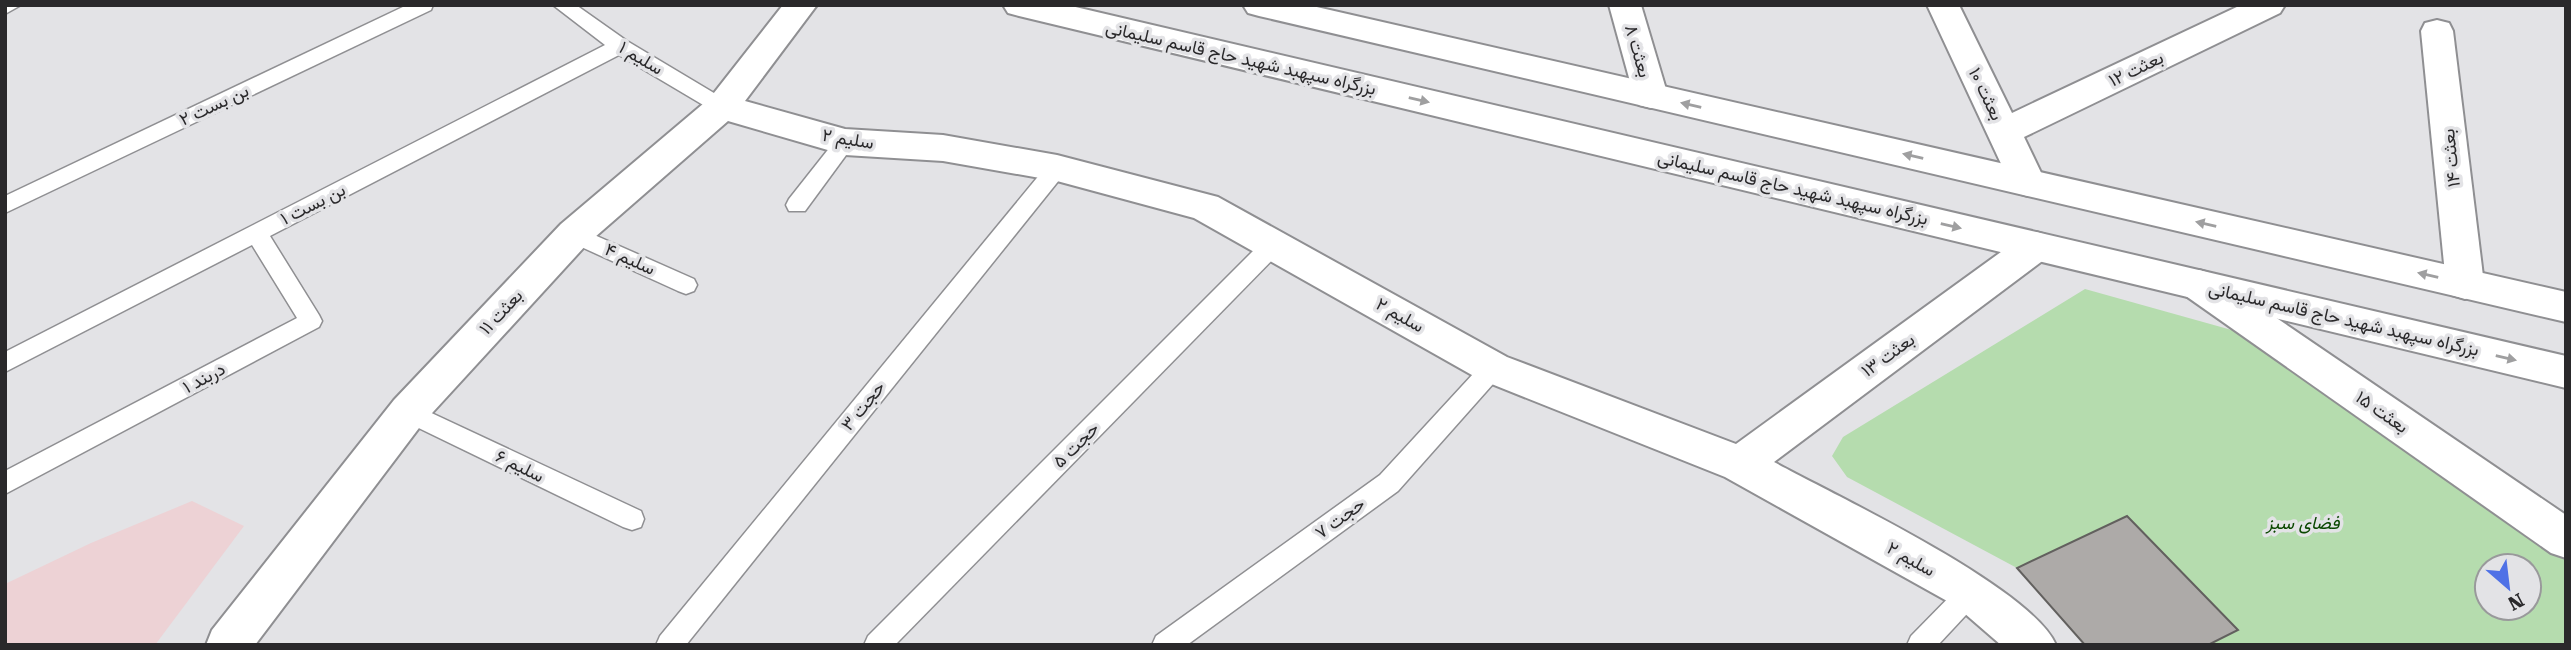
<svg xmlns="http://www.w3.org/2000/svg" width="2571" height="650" viewBox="0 0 2571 650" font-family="'Roboto Serif',Vazirmatn,serif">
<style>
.education{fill:#edd2d5}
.green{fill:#b5dcae;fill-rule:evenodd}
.building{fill:#adaaa8;stroke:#62605e;stroke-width:2}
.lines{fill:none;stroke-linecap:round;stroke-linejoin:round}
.service-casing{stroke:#8f8f92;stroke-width:3}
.minor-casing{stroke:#8f8f92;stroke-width:4}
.trunk-casing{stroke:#8f8f92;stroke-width:4}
.service{fill:#fff;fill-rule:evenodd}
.minor{fill:#fff;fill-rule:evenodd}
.trunk{fill:#fff;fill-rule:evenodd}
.oneway{fill:#9f9fa0}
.labels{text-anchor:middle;stroke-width:7;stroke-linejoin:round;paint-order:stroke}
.street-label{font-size:18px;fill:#2a292b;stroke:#e3e3e6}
.park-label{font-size:18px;font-style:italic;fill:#0a4700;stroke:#e3e3e6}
</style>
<rect width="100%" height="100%" fill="#e3e3e6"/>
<path class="education" d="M192,501l52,25 -89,119h-150v-61l86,-41z"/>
<path class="green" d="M2085,289l161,45 320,224v87h-358l-81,-128 -110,51 -170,-91 -15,-21 11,-19zM2487,566h42v42h-42z"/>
<path class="building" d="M2127,516l111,114 -30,15h-123l-68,-77z"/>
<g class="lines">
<defs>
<g id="service">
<path d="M5,5h16l-16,9z"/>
<path d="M407,5h26l-2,5 -426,203v-17z"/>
<path d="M553,5h23l51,36 102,61 3,5 -3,5h-14l-96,-57 -349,181 49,79 3,6 -3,6 -314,167v-23l292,-153 -45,-73 -247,127v-20l600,-307z"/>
<path d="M845,134l7,3 3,5 -3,5 -47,64h-16l-3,-6 3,-6 49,-62z"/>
<path d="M1057,160l7,2 3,6 -3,6 -378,471h-30l4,-9 390,-474z"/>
<path d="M574,226l120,53 3,6 -3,6 -8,3 -8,-3 -112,-51 -3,-6 3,-6z"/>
<path d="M1274,236l8,2 3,6 -3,6 -387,395h-31l4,-9 398,-398z"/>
<path d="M1493,358l8,3 4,7 -4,7 -103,116 -211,154h-35l4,-9 224,-161 105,-114z"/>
<path d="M408,402l233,109 3,8 -3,8 -9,3 -9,-3 -223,-108 -4,-7 4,-7z"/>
<path d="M1971,580l9,4 4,8 -4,8 -42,45h-31l4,-9 51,-52z"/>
</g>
<g id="minor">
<path d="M783,5h34l-72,96 100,28 98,6 114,20 161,42 289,160 229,87 287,-208 13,-4 13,4 5,10 -5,10 -275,206c62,34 257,125 282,183h-55l-45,-39 -231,-129 -246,-98 -285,-161 -137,-37 -114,-20 -98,-6 -117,-34 -141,123 -165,180 -167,221h-49l6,-15 182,-230 167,-176 149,-126z"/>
<path d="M1609,5h32l27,91 -5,9 -12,3 -12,-3 -5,-9z"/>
<path d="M1927,5h32l53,108 229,-108h44l-5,8 -256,124 22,46 -5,9 -13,4 -13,-4 -5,-9z"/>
<path d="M2437,20l12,3 4,8 31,253 -6,11 -13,4 -13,-4 -6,-11 -25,-253 4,-8z"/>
<path d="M2199,270l13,4 354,241v43l-15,-5 -365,-257 -6,-11 6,-11z"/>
</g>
<g id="trunk">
<path d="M1003,5h64l1499,351v32l-1547,-372 -11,-3z"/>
<path d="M1243,5h65l1258,287v30l-1307,-306 -11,-3z"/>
</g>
</defs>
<use href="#service" class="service-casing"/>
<use href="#minor" class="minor-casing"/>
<use href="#trunk" class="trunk-casing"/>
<use href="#service" class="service"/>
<use href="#minor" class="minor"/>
<use href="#trunk" class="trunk"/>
</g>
<defs><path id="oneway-solid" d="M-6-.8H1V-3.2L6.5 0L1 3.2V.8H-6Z" transform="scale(1.75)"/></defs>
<g class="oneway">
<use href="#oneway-solid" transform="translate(1419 100) rotate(13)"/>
<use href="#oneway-solid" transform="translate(1691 105) rotate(-167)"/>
<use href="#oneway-solid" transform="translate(1913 156) rotate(-167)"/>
<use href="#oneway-solid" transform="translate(2206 224) rotate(-167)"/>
<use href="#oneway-solid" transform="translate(1951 226) rotate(13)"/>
<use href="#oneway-solid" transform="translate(2428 275) rotate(-167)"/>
<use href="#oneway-solid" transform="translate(2506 358) rotate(13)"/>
</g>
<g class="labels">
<g class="street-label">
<text transform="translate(1638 51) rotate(74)" y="6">بعثت ۸</text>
<text transform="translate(641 58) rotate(31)" y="6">سلیم ۱</text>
<text transform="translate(1241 58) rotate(13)" y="6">بزرگراه سپهبد شهید حاج قاسم سلیمانی</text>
<text transform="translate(2136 69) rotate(-26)" y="6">بعثت ۱۲</text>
<text transform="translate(1986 94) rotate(64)" y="6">بعثت ۱۰</text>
<text transform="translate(214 105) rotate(-25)" y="6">بن بست ۲</text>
<text transform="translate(848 139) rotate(9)" y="6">سلیم ۲</text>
<text transform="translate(2451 158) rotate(-96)" y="6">بعثت ۱۴</text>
<text transform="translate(1793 188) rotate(13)" y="6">بزرگراه سپهبد شهید حاج قاسم سلیمانی</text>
<text transform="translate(313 204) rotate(-27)" y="6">بن بست ۱</text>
<text transform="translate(630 259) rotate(24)" y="6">سلیم ۴</text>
<text transform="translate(501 312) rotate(-47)" y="6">بعثت ۱۱</text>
<text transform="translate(1400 315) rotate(29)" y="6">سلیم ۲</text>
<text transform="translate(2344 319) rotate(13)" y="6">بزرگراه سپهبد شهید حاج قاسم سلیمانی</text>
<text transform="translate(1888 355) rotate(-36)" y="6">بعثت ۱۳</text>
<text transform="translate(204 378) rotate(-28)" y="6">دربند ۱</text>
<text transform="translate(863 406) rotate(-51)" y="6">حجت ۳</text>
<text transform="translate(2382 412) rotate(35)" y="6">بعثت ۱۵</text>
<text transform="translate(1076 445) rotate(-45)" y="6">حجت ۵</text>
<text transform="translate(520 466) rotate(26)" y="6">سلیم ۶</text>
<text transform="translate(1340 518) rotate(-36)" y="6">حجت ۷</text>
<text transform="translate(1911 559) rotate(29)" y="6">سلیم ۲</text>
</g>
<g class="park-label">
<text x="2303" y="529">فضای سبز</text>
</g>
</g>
<rect width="2571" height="650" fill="none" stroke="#2a292b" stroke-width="14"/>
<g transform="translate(2508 587) rotate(152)"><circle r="33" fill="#e3e3e6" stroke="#99999b" stroke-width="2"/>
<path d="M0-5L12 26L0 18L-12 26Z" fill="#4f71e6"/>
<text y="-10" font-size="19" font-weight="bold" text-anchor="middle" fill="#2a292b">N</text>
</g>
</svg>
